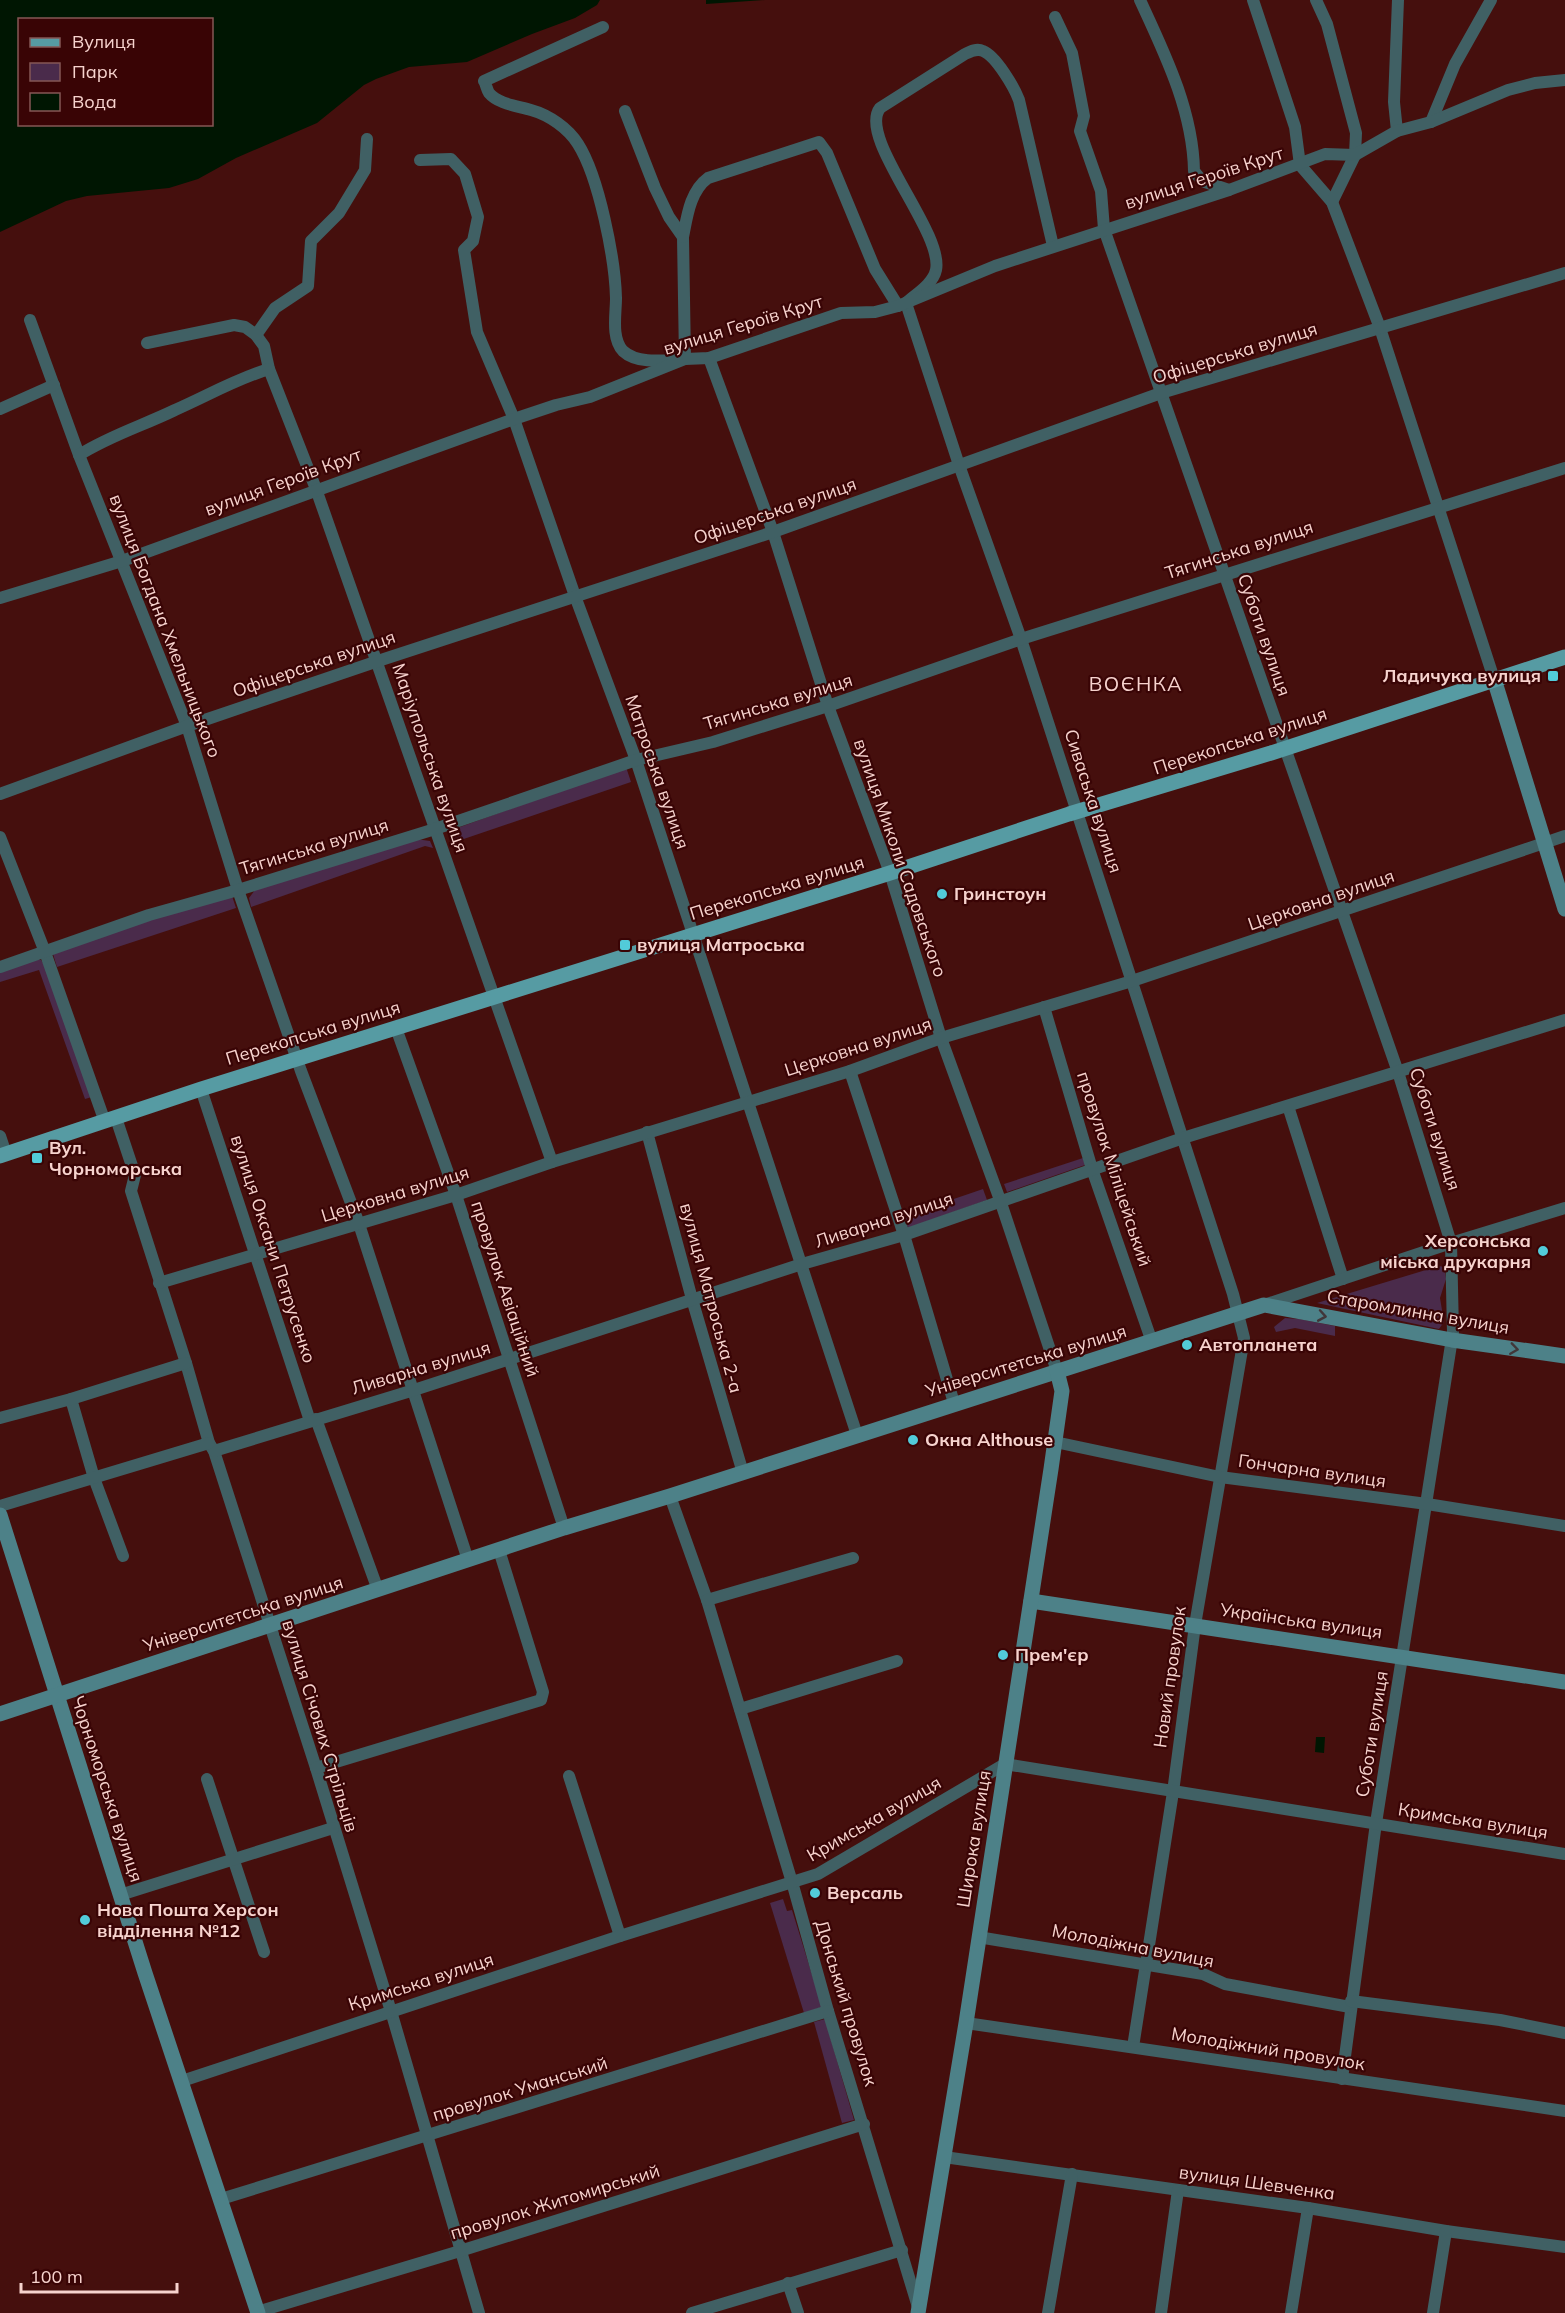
<svg xmlns="http://www.w3.org/2000/svg" width="1565" height="2313" viewBox="0 0 1565 2313" font-family="Mulish,sans-serif">
<style>
.green{fill:#4a2b4b}
.water{fill:#001602;fill-rule:evenodd}
.lines{fill:none;stroke-linecap:round;stroke-linejoin:round}
.street{stroke:#406064;stroke-width:12}
.secondary{stroke:#4d8188;stroke-width:15}
.primary{stroke:#569ba3;stroke-width:15}
.oneway{stroke:#413639}
.poi-dot{fill:#52cbd9;stroke:#390405;stroke-width:2}
.labels{text-anchor:middle;stroke-width:4.5;stroke-linejoin:round;paint-order:stroke}
.street-label{font-size:18px;fill:#f7d3ce;stroke:#390405}
.poi-label{font-size:18px;font-weight:bold;fill:#f7d3ce;stroke:#390405;text-anchor:start}
.neighbourhood-label{font-size:20px;letter-spacing:1.5px;fill:#f7d3ce;stroke:#390405}
</style>
<rect width="100%" height="100%" fill="#450f0d"/>
<g class="green">
<path d="M626,767l5,15 -179,61 -3,-12z"/>
<path d="M416,839l14,2 3,7 -8,-2 -174,61 -2,-9 6,-8z"/>
<path d="M232,896l4,12 -179,59 -4,-13 99,-36z"/>
<path d="M34,959l7,1 4,6 47,131 -7,2 -46,-129 -39,12v-12z"/>
<path d="M1083,1158l2,7 -78,27 -3,-8z"/>
<path d="M983,1189l4,11 -79,28 -4,-12z"/>
<path d="M1439,1266l5,1 2,12 -6,19 4,24 -5,7 -122,-26z"/>
<path d="M1285,1318l14,1 36,7v10l-40,-8 -19,4 -2,-5z"/>
<path d="M783,1899l4,12 5,-1 30,97 -18,6 -34,-110z"/>
<path d="M825,2019l29,101 -12,3 -28,-101z"/>
</g>
<g class="water">
<path d="M0,0h600l-3,5 -22,13 -43,16 -65,28 -58,5 -33,12 -12,6 -47,38 -81,35 -38,21 -29,9 -82,8 -21,5 -66,31zM20,20h192v104h-192z"/>
<path d="M706,0h59l-59,4z"/>
<path d="M1316,1737h9l-1,16 -9,-1z"/>
</g>
<g class="lines">
<g class="street">
<path d="M1140,0c25,54 53,111 54,171l8,10 27,9"/>
<path d="M1253,0l42,127 5,38 32,37 48,126 114,351"/>
<path d="M1316,0l11,24 29,109 -1,22 -23,47"/>
<path d="M1055,17l17,36 12,63 -4,15 21,60 3,38 294,843 53,171 2,89 -77,491 -34,256"/>
<path d="M603,27l-119,54c2,3 3,9 5,12 9,11 29,13 42,17 18,5 37,18 47,34 21,33 37,115 38,154 0,16 -5,40 7,53 15,14 43,9 62,8l-2,-122 -14,-20 -14,-29 -30,-77"/>
<path d="M1431,122l24,-58 36,-64"/>
<path d="M1397,131l-3,-29 4,-102"/>
<path d="M367,139l-2,31 -26,43 -28,28 -3,45 -33,22 -19,27 8,11 5,23 47,120 236,673"/>
<path d="M420,160l31,-1 14,15 13,43 -5,24 -9,9 13,82 37,87 61,177 61,164 221,675"/>
<path d="M683,237c4,-20 7,-46 25,-59l111,-36 8,11 48,116 23,37"/>
<path d="M1053,246l-34,-146c-5,-13 -23,-44 -36,-49 -6,-3 -12,0 -18,3l-85,54c-23,30 64,124 56,162 -3,14 -20,24 -30,33l53,162 62,174 212,655 11,44 -49,287 -22,167 -40,255"/>
<path d="M30,320l49,135 108,271 51,164 63,181 58,153 109,336"/>
<path d="M147,343l87,-18 11,2 11,8"/>
<path d="M709,358l64,174 55,174 62,167 51,165 59,162 57,171"/>
<path d="M0,409l54,-24"/>
<path d="M79,455c32,-20 63,-29 96,-45 32,-14 61,-31 94,-41"/>
<path d="M0,598l122,-37 392,-142 42,-14 34,-8 95,-38 24,-1 132,-45 34,-1 23,-6 97,-40 234,-76 96,-36 30,1 42,-24 34,-9 77,-32 27,-7 30,-3"/>
<path d="M0,794l187,-68 191,-65 395,-129 388,-139 404,-120"/>
<path d="M0,837l45,115 60,170"/>
<path d="M0,967l149,-52 89,-25 197,-61 201,-69 77,-18 115,-36 193,-67 544,-171"/>
<path d="M1044,1007l48,162 60,173"/>
<path d="M396,1028l60,167 108,333"/>
<path d="M850,1071l54,164 50,168"/>
<path d="M201,1089l109,332"/>
<path d="M1288,1106l55,173"/>
<path d="M116,1118l19,57 -4,16 55,172 23,80 5,8 102,317 77,250 86,295"/>
<path d="M647,1132l45,167 51,174"/>
<path d="M0,1136l6,18"/>
<path d="M159,1283l297,-88 96,-33 298,-91 91,-33 191,-57 433,-145"/>
<path d="M1264,1305l187,-62 114,-35"/>
<path d="M71,1399l23,79 29,78"/>
<path d="M0,1418l71,-19 115,-36"/>
<path d="M316,1419l62,171"/>
<path d="M1055,1442l165,35 207,27 138,22"/>
<path d="M214,1451l200,-61 388,-126 102,-29 279,-97 382,-118"/>
<path d="M670,1496l37,104 87,289 34,122 90,296"/>
<path d="M0,1506l209,-63"/>
<path d="M707,1600l146,-42"/>
<path d="M740,1709l157,-48"/>
<path d="M316,1768l225,-68 2,-8 -44,-142"/>
<path d="M569,1776l51,160"/>
<path d="M207,1779l57,173"/>
<path d="M120,1895l213,-67"/>
<path d="M978,1937l225,37 22,10 125,23"/>
<path d="M1351,2001l149,19 65,13"/>
<path d="M966,2023l599,88"/>
<path d="M182,2081l438,-145 198,-62 187,-110 560,90"/>
<path d="M944,2157l364,51 138,23 119,16"/>
<path d="M221,2199l607,-188"/>
<path d="M788,2283l10,30"/>
<path d="M257,2312l203,-61 404,-127"/>
<path d="M692,2313l210,-63"/>
<path d="M1048,2313l24,-139"/>
<path d="M1161,2313l17,-123"/>
<path d="M1291,2313l17,-105"/>
<path d="M1433,2313l13,-82"/>
</g>
<g class="secondary">
<path d="M1494,679l71,230"/>
<path d="M0,1515l145,458 113,340"/>
<path d="M1031,1601l534,81"/>
<path d="M0,1714l564,-186 106,-32 594,-191 188,35 113,16"/>
<path d="M918,2313l48,-290 85,-554 11,-78 -5,-20"/>
</g>
<path class="primary" d="M0,1156l201,-67 689,-216 179,-59 202,-61 294,-96"/>
</g>
<defs><path id="oneway-chevron" d="M-2-3.5L2.5 0L-2 3.5" fill="none" stroke-width="1.6" stroke-linecap="round" stroke-linejoin="round" transform="scale(1.5)"/></defs>
<g class="oneway">
<use href="#oneway-chevron" transform="translate(1322 1316) rotate(10)"/>
<use href="#oneway-chevron" transform="translate(1514 1349) rotate(8)"/>
</g>
<g class="poi-dot">
<rect x="1547" y="670" width="12" height="12" rx="3"/>
<circle cx="942" cy="894" r="6"/>
<rect x="619" y="939" width="12" height="12" rx="3"/>
<rect x="31" y="1152" width="12" height="12" rx="3"/>
<circle cx="1543" cy="1251" r="6"/>
<circle cx="1187" cy="1345" r="6"/>
<circle cx="913" cy="1440" r="6"/>
<circle cx="1003" cy="1655" r="6"/>
<circle cx="815" cy="1893" r="6"/>
<circle cx="85" cy="1920" r="6"/>
</g>
<g class="labels">
<g class="street-label">
<text transform="translate(1204 178) rotate(-18)" y="6">вулиця Героїв Крут</text>
<text transform="translate(743 325) rotate(-17)" y="6">вулиця Героїв Крут</text>
<text transform="translate(1235 353) rotate(-17)" y="6">Офіцерська вулиця</text>
<text transform="translate(283 482) rotate(-20)" y="6">вулиця Героїв Крут</text>
<text transform="translate(775 511) rotate(-19)" y="6">Офіцерська вулиця</text>
<text transform="translate(1239 550) rotate(-18)" y="6">Тягинська вулиця</text>
<text transform="translate(165 626) rotate(69)" y="6">вулиця Богдана Хмельницького</text>
<text transform="translate(1264 635) rotate(71)" y="6">Суботи вулиця</text>
<text transform="translate(314 664) rotate(-19)" y="6">Офіцерська вулиця</text>
<text transform="translate(778 702) rotate(-17)" y="6">Тягинська вулиця</text>
<text transform="translate(1240 741) rotate(-18)" y="6">Перекопська вулиця</text>
<text transform="translate(430 758) rotate(71)" y="6">Маріупольська вулиця</text>
<text transform="translate(657 772) rotate(71)" y="6">Матроська вулиця</text>
<text transform="translate(1093 801) rotate(72)" y="6">Сиваська вулиця</text>
<text transform="translate(314 847) rotate(-17)" y="6">Тягинська вулиця</text>
<text transform="translate(900 858) rotate(71)" y="6">вулиця Миколи Садовського</text>
<text transform="translate(777 888) rotate(-17)" y="6">Перекопська вулиця</text>
<text transform="translate(1321 900) rotate(-19)" y="6">Церковна вулиця</text>
<text transform="translate(313 1033) rotate(-17)" y="6">Перекопська вулиця</text>
<text transform="translate(858 1047) rotate(-18)" y="6">Церковна вулиця</text>
<text transform="translate(1435 1129) rotate(72)" y="6">Суботи вулиця</text>
<text transform="translate(1114 1169) rotate(72)" y="6">провулок Міліцейський</text>
<text transform="translate(395 1194) rotate(-17)" y="6">Церковна вулиця</text>
<text transform="translate(884 1220) rotate(-18)" y="6">Ливарна вулиця</text>
<text transform="translate(273 1249) rotate(72)" y="6">вулиця Оксани Петрусенко</text>
<text transform="translate(505 1289) rotate(72)" y="6">провулок Авіаційний</text>
<text transform="translate(711 1298) rotate(75)" y="6">вулиця Матроська 2-а</text>
<text transform="translate(1418 1312) rotate(10)" y="6">Старомлинна вулиця</text>
<text transform="translate(1026 1361) rotate(-17)" y="6">Університетська вулиця</text>
<text transform="translate(421 1368) rotate(-17)" y="6">Ливарна вулиця</text>
<text transform="translate(1312 1471) rotate(8)" y="6">Гончарна вулиця</text>
<text transform="translate(243 1614) rotate(-18)" y="6">Університетська вулиця</text>
<text transform="translate(1301 1621) rotate(8)" y="6">Українська вулиця</text>
<text transform="translate(1170 1677) rotate(-82)" y="6">Новий провулок</text>
<text transform="translate(320 1726) rotate(73)" y="6">вулиця Січових Стрільців</text>
<text transform="translate(1372 1734) rotate(-81)" y="6">Суботи вулиця</text>
<text transform="translate(107 1789) rotate(72)" y="6">Чорноморська вулиця</text>
<text transform="translate(874 1819) rotate(-30)" y="6">Кримська вулиця</text>
<text transform="translate(1473 1821) rotate(9)" y="6">Кримська вулиця</text>
<text transform="translate(974 1839) rotate(-81)" y="6">Широка вулиця</text>
<text transform="translate(1133 1946) rotate(11)" y="6">Молодіжна вулиця</text>
<text transform="translate(421 1982) rotate(-18)" y="6">Кримська вулиця</text>
<text transform="translate(846 2003) rotate(73)" y="6">Донський провулок</text>
<text transform="translate(1268 2049) rotate(9)" y="6">Молодіжний провулок</text>
<text transform="translate(520 2089) rotate(-17)" y="6">провулок Уманський</text>
<text transform="translate(1257 2183) rotate(8)" y="6">вулиця Шевченка</text>
<text transform="translate(555 2202) rotate(-17)" y="6">провулок Житомирський</text>
</g>
<g class="poi-label">
<text x="1541" y="682" text-anchor="end">Ладичука вулиця</text>
<text x="954" y="900">Гринстоун</text>
<text x="637" y="951">вулиця Матроська</text>
<text x="49" y="1154">Вул.<tspan x="49" dy="21">Чорноморська</tspan></text>
<text x="1531" y="1247" text-anchor="end">Херсонська<tspan x="1531" dy="21">міська друкарня</tspan></text>
<text x="1199" y="1351">Автопланета</text>
<text x="925" y="1446">Окна Althouse</text>
<text x="1015" y="1661">Прем'єр</text>
<text x="827" y="1899">Версаль</text>
<text x="97" y="1916">Нова Пошта Херсон<tspan x="97" dy="21">відділення №12</tspan></text>
</g>
<g class="neighbourhood-label">
<text x="1136" y="691">ВОЄНКА</text>
</g>
</g>
<rect x="18" y="18" width="195" height="108" fill="#390405" stroke="#855755" stroke-width="1.5"/>
<rect x="30" y="38" width="30" height="9" fill="#569ba3" stroke="#855755" stroke-width="1.5"/>
<text x="72" y="48" font-size="18" fill="#f7d3ce">Вулиця</text>
<rect x="30" y="63" width="30" height="18" fill="#4a2b4b" stroke="#855755" stroke-width="1.5"/>
<text x="72" y="78" font-size="18" fill="#f7d3ce">Парк</text>
<rect x="30" y="93" width="30" height="18" fill="#001602" stroke="#855755" stroke-width="1.5"/>
<text x="72" y="108" font-size="18" fill="#f7d3ce">Вода</text>
<path d="M21 2283v9h156v-9" fill="none" stroke="#f7d3ce" stroke-width="3"/>
<text x="30" y="2283" font-size="18" fill="#f7d3ce" stroke="#390405" stroke-width="4.5" paint-order="stroke">100 m</text>
</svg>
